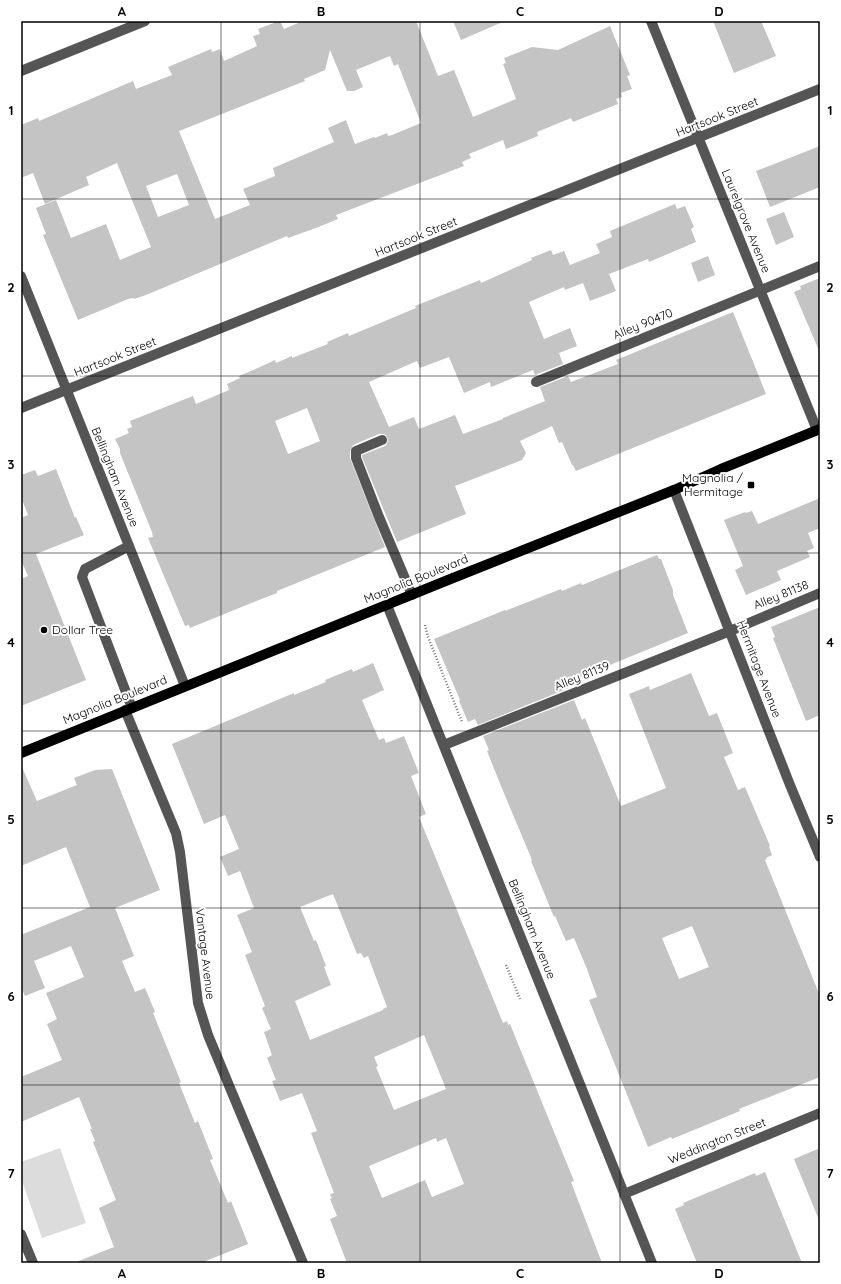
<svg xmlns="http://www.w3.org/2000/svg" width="841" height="1284" viewBox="0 0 841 1284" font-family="Quicksand,sans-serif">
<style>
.green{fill:#dcdcdc}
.building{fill:#c4c4c4;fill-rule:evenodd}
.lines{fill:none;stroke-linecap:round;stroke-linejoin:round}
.path{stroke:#777;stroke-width:2.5;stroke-dasharray:1 2;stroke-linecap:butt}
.minor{stroke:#555;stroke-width:10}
.major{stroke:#000;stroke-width:10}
.grid{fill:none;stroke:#000;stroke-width:1;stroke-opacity:0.55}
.poi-dot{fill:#000;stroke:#fff;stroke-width:1.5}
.labels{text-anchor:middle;stroke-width:4;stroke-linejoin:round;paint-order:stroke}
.street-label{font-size:12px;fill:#000;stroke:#fff}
.poi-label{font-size:12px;fill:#000;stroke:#fff;text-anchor:end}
.neatline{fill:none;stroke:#000;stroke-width:1.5}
.grid-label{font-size:13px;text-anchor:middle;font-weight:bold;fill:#000}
</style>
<rect width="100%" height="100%" fill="#fff"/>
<path class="green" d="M60,1148l26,75 -44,15 -21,-60v-16z"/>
<g class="building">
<path d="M279,21h1l4,8 19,-8h113l22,55 16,-6 19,47 43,-18 -13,-35 3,-1 -2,-5 28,-11 26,3 52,-24 20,49 -3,1 5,13 -11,4 1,4 -6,2 2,5 -45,18 -2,-4 -34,14 1,4 -32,13 -3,-9 -34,14 2,4 -9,4 2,4 -128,49 2,4 -22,9 -28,10 -1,-2 -141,59 -12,4 -1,-1 -5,1 -50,21 -35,-85 3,-1 -10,-26 20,-8 15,38 35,-14 14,36 31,-13 -34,-84 -31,14 3,8 -44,19 -12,-31 -12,5v-53l17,-7 1,3 94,-40 3,8 36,-14 -4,-8 43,-18 1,3 8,-3 4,12 33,-15 -4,-10 7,-2 -2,-5zM330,50l17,41h7l9,-4 -7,-17 34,-14 4,10 4,-2 23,59 -29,12 -4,1 -1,-3 -12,5 -1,-1 -19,7 -9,-24 -18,8 6,14 -61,26 2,8 -32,13 7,16 -35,14 -36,-88 126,-50 -1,-2 21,-9zM177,174l12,31 -31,12 -12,-31z"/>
<path d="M453,21h52l-44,19z"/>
<path d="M713,21h48l15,35 -42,17z"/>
<path d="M820,146v41l-50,20 -14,-36z"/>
<path d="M675,204l2,5 8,-3 9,21 -3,2 5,13 -47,20 -1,-3 -39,15 7,17 -26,10 -7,-18 -18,7 -1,-3 -35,15 15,37 26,-11 7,18 -18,7 4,11 -28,11 -2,-5 -42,17 -1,-5 -26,11 -15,-36 -29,11 -3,-7 -48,21 20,45 25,-10 5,12 36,-14 8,19 40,-15v-1l42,-17 -5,-14 28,-11 3,6 47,-18 -2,-4 117,-48 33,82 -190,77 -3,-6h-1l-10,-23 -3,1 -7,-17 -32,15 6,12 -4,7 -67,26 11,28 -69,28 -35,-85v-2l23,-9 2,-2 1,-4 -2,-5 -3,-1h-4l-26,11 -3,6v7l35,89 -108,44v2l-28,11 -59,24 -1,-3 -4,1 -37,-88 5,-1 -1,-5 -32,-79v-4l-5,-10 14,-6 -2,-4 5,-2 -2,-6 63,-25 3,8 33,-14 -2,-6 13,-6 -1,-2 21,-9 15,-7 1,3 16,-7v2l36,-14 -1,-2 21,-9 1,3 67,-28 -1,-2 65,-26 1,3 51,-23 -1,-2 20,-8 2,5 11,-4 6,14 30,-12 -4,-9 16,-7 -2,-6zM307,408l13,33 -32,13 -13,-33z"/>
<path d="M784,212l10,25 -18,8 -10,-26z"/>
<path d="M708,256l7,19 -17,7 -7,-19z"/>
<path d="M820,278v75l-26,-61 7,-3 -1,-3z"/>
<path d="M56,469l19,49 1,-1 8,18 -48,19 50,126 -65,26v-127l7,-3 -7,-16v-42l7,-3 -7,-18v-22l14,-5 3,6z"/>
<path d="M820,498v30l-12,5 6,15 -7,3 3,6 -33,14 4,9 -35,15 -11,-25 8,-4 -19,-46 21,-8 1,1 6,-2 6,13z"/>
<path d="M657,555l2,4h2l12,31v5l15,38 -122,50 3,5 -91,37 -3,-6 -7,3 -9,-21 1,-1 -26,-61 71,-29v1l56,-22 1,2 19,-8 1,2z"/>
<path d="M820,607v108l-14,6 -33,-83 2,-1 -4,-10z"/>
<path d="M373,663l11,27 -22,10 17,40 5,-2 2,5 18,-7 15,37 -8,3 15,38 -7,3 84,206 4,-2 1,4 2,-1 64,157 -3,1 31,81h-255l-17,-44 7,-3 -7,-17 2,-1 -2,-4 4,-1 -23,-60 6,-2 -15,-38 -22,8 -8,-20 4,-1 -9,-22 5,-3 -8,-23 7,-3 -9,-21 3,-2 -20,-51 7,-3 -15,-37 17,-7 -14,-37 -12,5 -8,-19 19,-8 -14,-34 -21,9 -32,-80 122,-51v2l32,-13 -1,-2 27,-11 1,3zM333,894l24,60 4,-1 3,5 4,-2 19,51 -4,2v1l-73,30 -15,-39 36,-16 -7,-18 2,-1 -10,-26 -2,1 -14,-34zM424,1035l22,54 -52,21 -18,-43 2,-1 -4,-9zM436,1138l1,4 9,-4 18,46 -32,13 -7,-17 -43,18 -13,-32z"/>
<path d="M691,673l18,43 8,-3 16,40 -9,4 14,33 7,-3 25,59 -1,1 3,8 -6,3 1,1 -2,1 55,136v81l-81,32 1,2 -68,28 -1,-2 -23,10 -59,-147 8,-3 -10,-28 -13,-31 -8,3 -11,-25 -1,1 -23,-56 1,-1 -31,-74 -14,-35 2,-1 -6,-14 91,-36 8,20 3,-2 36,88 45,-18 -37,-94 20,-8 1,4zM692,926l17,41 -30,12 -17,-41z"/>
<path d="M21,765l16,36 40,-16 -3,-7 21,-8 17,-1 48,121 -45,18 19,48 -12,5 13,31 10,-4 10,24 -2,1 28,69 -2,1 16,40 3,-2 15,38 -3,1 18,43 3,-2 17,43 -47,19h-125v-1l38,-15 -15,-39 17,-8 -23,-58 2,-1 -5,-12h2l-13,-32 -58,25v-45l41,-17 -15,-36 10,-5 -11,-26 38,-16 -13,-31 -37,15 11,27 -20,8 -4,-9v-56l2,3 67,-27 -24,-60 -45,19z"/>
<path d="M820,1148v72h-1l-25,-61z"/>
<path d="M765,1172l37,91h-105l-22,-54 9,-4 -1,-2 72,-30 1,3z"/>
</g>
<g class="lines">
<g class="path">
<path d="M425,625l3,12 34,85"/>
<path d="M506,965l14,34"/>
</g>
<g class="minor">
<path d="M651,21l166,409"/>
<path d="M21,71l124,-50"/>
<path d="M21,276l164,410"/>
<path d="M536,382l284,-116"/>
<path d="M21,408l799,-319"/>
<path d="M382,440l-26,11v7l23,59 33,78"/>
<path d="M674,490l116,295 30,72"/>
<path d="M129,546l-44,23 -3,8 50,131"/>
<path d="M387,605l265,658"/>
<path d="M125,710l51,123 4,19 18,151 10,32 95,228"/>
<path d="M444,745l286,-114 90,-38"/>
<path d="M624,1194l196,-81"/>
<path d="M21,1234l12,29"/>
</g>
<path class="major" d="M21,753l427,-173 226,-90 47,-21 99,-40"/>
</g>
<path class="grid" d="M221,21v1242M420,21v1242M620,21v1242M21,199h799M21,376h799M21,553h799M21,731h799M21,908h799M21,1085h799"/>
<g class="poi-dot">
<rect x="747" y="481" width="8" height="8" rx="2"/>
<circle cx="44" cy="630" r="4"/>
</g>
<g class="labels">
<g class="street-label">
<text transform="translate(717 117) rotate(-22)" y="4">Hartsook Street</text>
<text transform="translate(746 221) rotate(68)" y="4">Laurelgrove Avenue</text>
<text transform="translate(416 237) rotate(-22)" y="4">Hartsook Street</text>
<text transform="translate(643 324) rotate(-22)" y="4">Alley 90470</text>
<text transform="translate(115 357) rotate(-22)" y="4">Hartsook Street</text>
<text transform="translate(115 477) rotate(68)" y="4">Bellingham Avenue</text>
<text transform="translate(416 579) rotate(-22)" y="4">Magnolia Boulevard</text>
<text transform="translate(781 595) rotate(-22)" y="4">Alley 81138</text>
<text transform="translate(759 669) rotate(69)" y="4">Hermitage Avenue</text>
<text transform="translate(582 676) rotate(-22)" y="4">Alley 81139</text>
<text transform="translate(115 700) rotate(-22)" y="4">Magnolia Boulevard</text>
<text transform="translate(532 929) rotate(68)" y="4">Bellingham Avenue</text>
<text transform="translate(205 954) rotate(83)" y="4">Vantage Avenue</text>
<text transform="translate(717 1141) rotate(-22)" y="4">Weddington Street</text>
</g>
<g class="poi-label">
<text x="743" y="482">Magnolia /<tspan x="743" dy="14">Hermitage</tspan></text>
<text x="52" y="634" text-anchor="start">Dollar Tree</text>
</g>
</g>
<rect width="841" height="1284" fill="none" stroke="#ffffff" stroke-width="44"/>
<rect x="22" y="22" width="797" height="1240" class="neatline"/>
<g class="grid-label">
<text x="122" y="16">A</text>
<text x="321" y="16">B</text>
<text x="520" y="16">C</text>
<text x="719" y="16">D</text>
<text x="11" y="115">1</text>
<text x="830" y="115">1</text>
<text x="11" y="292">2</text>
<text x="830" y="292">2</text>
<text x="11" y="469">3</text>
<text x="830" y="469">3</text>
<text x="11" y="647">4</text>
<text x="830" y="647">4</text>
<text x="11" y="824">5</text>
<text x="830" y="824">5</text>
<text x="11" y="1001">6</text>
<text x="830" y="1001">6</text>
<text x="11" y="1178">7</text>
<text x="830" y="1178">7</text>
<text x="122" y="1278">A</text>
<text x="321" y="1278">B</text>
<text x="520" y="1278">C</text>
<text x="719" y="1278">D</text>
</g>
</svg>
